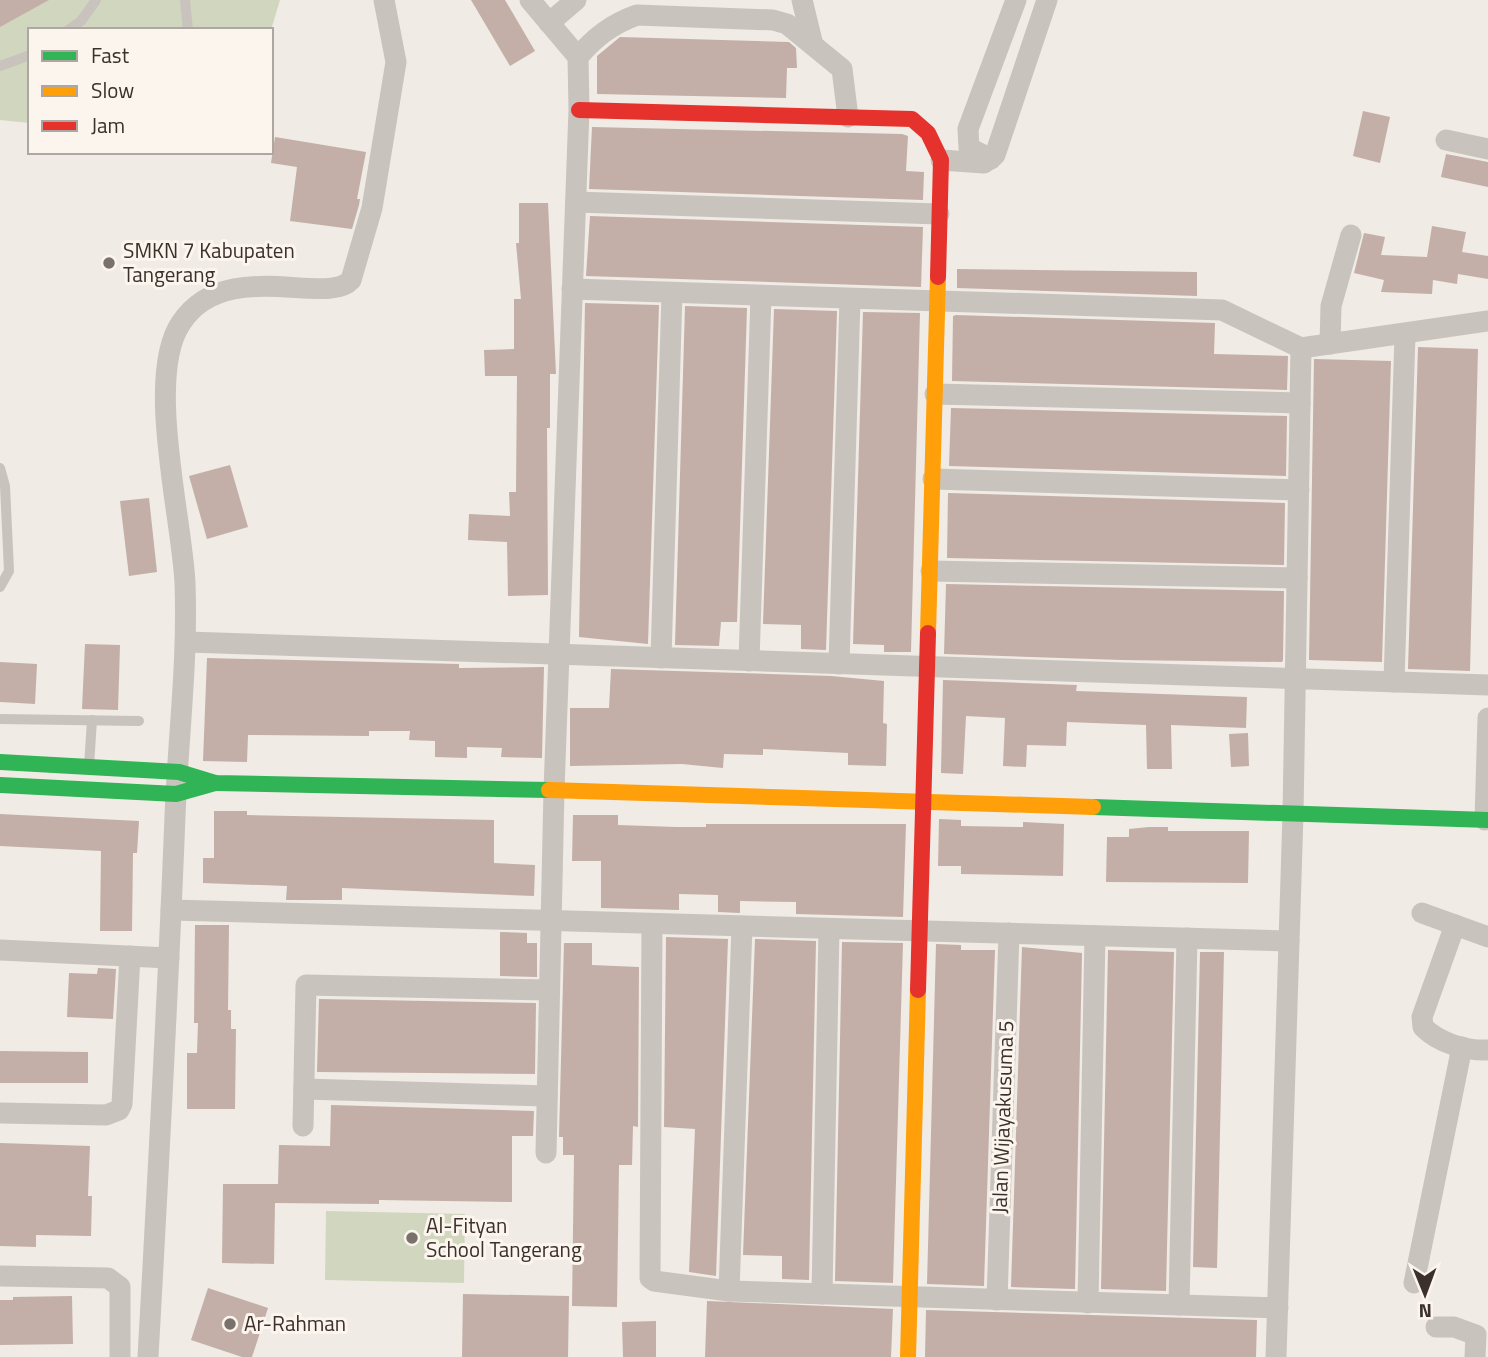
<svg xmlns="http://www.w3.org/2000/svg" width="1488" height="1357" viewBox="0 0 1488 1357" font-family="'Titillium Web',sans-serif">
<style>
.green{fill:#d1d6bf}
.building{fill:#c3afa7}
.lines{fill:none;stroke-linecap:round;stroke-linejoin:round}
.lane{stroke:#c9c3be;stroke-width:10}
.street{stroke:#c9c3be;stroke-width:21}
.fast{stroke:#30b455;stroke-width:16}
.slow{stroke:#ff9f0a;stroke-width:16}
.jam{stroke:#e5322d;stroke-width:16}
.poi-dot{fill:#7a716c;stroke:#fbf5ee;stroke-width:2.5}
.labels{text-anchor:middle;stroke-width:6;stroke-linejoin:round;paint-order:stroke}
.poi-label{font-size:21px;fill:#3b302b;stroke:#fbf5ee;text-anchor:start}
.street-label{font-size:21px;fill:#3b302b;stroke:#fbf5ee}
</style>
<rect width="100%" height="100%" fill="#f0ebe5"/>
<g class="green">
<path d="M0,0h280l-9,30h-241v93l-30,-3z"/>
<path d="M326,1211l139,3 -1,69 -139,-3z"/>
</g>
<g class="building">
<path d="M0,0h49l-49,27z"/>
<path d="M471,0h34l30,51 -25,15z"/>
<path d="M620,37l169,5 7,6 1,20h-10l-1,30 -189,-4v-38z"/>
<path d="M1363,111l27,6 -10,46 -27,-7z"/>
<path d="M592,127l310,7 6,2 -2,35 18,1 -1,28 -334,-11z"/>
<path d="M275,137l91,15 -9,47h3l-1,6 -7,24 -62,-8 7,-54 -26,-4z"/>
<path d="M1446,154l42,8v25l-47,-10z"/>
<path d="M519,203h29l8,171h-6v54h-3l1,167 -40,1 -1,-54 -39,-2 1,-26 41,2 -1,-24h7l1,-116h-32l-1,-26 30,-1v-50h7l-5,-56h3z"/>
<path d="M590,216l333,11 -2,60 -335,-11z"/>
<path d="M1432,226l34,6 -4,20 26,4v23l-30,-5 -1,10 -24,-4 -1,14 -51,-2 3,-12 -30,-7 10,-40 21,4 -4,18 46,2z"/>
<path d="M957,269l240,3v24l-240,-8z"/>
<path d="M585,303l74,2 -11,339 -69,-7z"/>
<path d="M685,306l62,2 -10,314h-16l-2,24 -44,-1z"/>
<path d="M774,309l63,2 -11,339 -25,-1v-24l-38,-1z"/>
<path d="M863,312l57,1 -9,339h-27v-7l-31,-1z"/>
<path d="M956,315l259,8 -1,31 74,2 -1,34 -335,-9 1,-65z"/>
<path d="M1418,347l60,2 -8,322 -62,-2z"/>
<path d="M1314,359l77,2 -9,301 -73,-2z"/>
<path d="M951,408l336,8 -1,60 -337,-10z"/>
<path d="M230,465l18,62 -41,12 -18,-63z"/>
<path d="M948,493l337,10 -1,62 -337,-7z"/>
<path d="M149,498l8,74 -28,4 -9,-75z"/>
<path d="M946,584l338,7 -1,69 -1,2 -160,-2 -178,-6z"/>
<path d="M85,644l35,1 -2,65 -36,-1z"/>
<path d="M207,658l252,6v4l85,-1 -2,91 -41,-1 1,-9 -35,-1v11l-32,-1v-16l-26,-1 1,-9h-41v5l-121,-1 -1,27 -44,-1z"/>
<path d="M0,662l37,2 -2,40 -35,-2z"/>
<path d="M611,669l220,7 53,5 -1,42 4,1 -1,42 -38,-1v-12l-85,-4v6l-39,-1 -1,14 -41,-4 -112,2v-58h39z"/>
<path d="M943,680l134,5 -1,6 171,6 -1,31 -75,-3 1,44h-25l-1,-44 -79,-3 -1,24 -39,-1 -1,22 -23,-1 2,-48 -39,-2 -3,58 -22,-1z"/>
<path d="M1248,733l1,33 -18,1 -2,-33z"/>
<path d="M214,811h33v4l247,5v43l41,2 -1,31 -192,-8v12h-56l1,-14 -84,-3v-25h11z"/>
<path d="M0,814l139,7 -2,32h-4l-1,78h-32l1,-80 -101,-5z"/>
<path d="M573,815h45v10l58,2h30v-3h200l-3,93 -107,-3v-12l-56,-1v12l-22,-1v-17l-39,-1v16l-78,-2v-47h-29z"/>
<path d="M939,819l22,1v6l62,1v-5l41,2 -1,52 -102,-2v-8h-23z"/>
<path d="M1149,827h19v4h81l-1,52 -142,-1 1,-45h22v-8z"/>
<path d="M195,925h34l-1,85h3v19h5l-1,80h-48v-56h10l1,-30h-4z"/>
<path d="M500,932l27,1v10h10v34l-37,-1z"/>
<path d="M666,937l62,2 -12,337 -27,-4 6,-143 -31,-2z"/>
<path d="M755,939l61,2 -7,339 -27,-1v-23l-39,-1z"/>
<path d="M842,942l61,1 -10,340 -58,-2z"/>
<path d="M564,943h28v22l47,2 -1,160 -5,-1 -1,39h-13l-2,142 -45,-1 2,-151h-11v-18h-4z"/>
<path d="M936,944l25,1v5h34l-11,336 -57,-2z"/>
<path d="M1022,947l60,6 -7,336 -64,-2z"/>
<path d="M1108,950l66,2 -8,339 -65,-2z"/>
<path d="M1200,952h24l-7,316 -24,-1z"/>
<path d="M98,968l18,1 -3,50 -46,-2 2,-44 28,1z"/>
<path d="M319,999l217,4 -1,71 -218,-2z"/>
<path d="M0,1051l88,1v31h-88z"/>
<path d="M331,1105l203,6 -1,25h-21v66l-133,-2v4l-104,-1 -1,61 -52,-1 1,-79h55l1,-39 51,1z"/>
<path d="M0,1143l90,3 -2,50h4l-1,40 -55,-1v12l-36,-1z"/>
<path d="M208,1288l60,20 -16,49h-10l-51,-17z"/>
<path d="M463,1294l106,2 -1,61h-106z"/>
<path d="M72,1296l1,48 -73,1v-45h13v-3z"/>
<path d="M707,1301l186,8 -2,48h-186z"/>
<path d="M926,1310l331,10 -1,37h-331z"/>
<path d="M656,1321v36h-33l-1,-35z"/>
</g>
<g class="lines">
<g class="lane">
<path d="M185,0l3,30"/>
<path d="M68,30l13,-9 15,-21"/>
<path d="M0,66l30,-11"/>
<path d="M0,468l5,18 4,85 -9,16"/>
<path d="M0,719l139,2"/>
<path d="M89,766l3,-46"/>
</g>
<g class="street">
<path d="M530,0l48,57 1,53 -25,680 -8,363"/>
<path d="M802,0l10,41"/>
<path d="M549,23l27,-23"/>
<path d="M578,57c17,-20 34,-33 59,-42l136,5 14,4 55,45 6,48"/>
<path d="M1446,140l42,9"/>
<path d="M991,159l-22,-11 -1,-19 48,-129"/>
<path d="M941,160l43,3 11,-8 52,-155"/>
<path d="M576,202l363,12"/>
<path d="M572,289l650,21 79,38 187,-27"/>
<path d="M1330,344l1,-38 20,-71"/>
<path d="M935,394l365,9"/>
<path d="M933,479l366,11"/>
<path d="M931,571l366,7"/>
<path d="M187,642l1301,43"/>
<path d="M661,658l11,-365"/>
<path d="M749,661l12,-365"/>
<path d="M839,664l11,-365"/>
<path d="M1394,682l11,-347"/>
<path d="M1485,820l3,-102"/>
<path d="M171,910l1118,31"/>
<path d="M1422,913l66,24"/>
<path d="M652,924l-2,354 4,3 75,10 549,17"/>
<path d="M1455,925l-33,92 1,10c16,16 43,24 65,23"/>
<path d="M0,950l169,8"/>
<path d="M304,1089l243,7"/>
<path d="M0,1113l106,2 13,-5 3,-6 8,-148"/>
<path d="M303,1126l3,-141 243,5"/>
<path d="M0,1276l108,2 12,9v70"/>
<path d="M1414,1283l48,-236"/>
<path d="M729,1291l13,-365"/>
<path d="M822,1294l7,-365"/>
<path d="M997,1300l12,-367"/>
<path d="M1088,1303l7,-367"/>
<path d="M1179,1305l8,-367"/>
<path d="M1436,1327h18l22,8 -1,22"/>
<path d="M148,1357c10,-180 20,-360 27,-541 3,-78 13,-154 10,-233 -3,-65 -40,-207 -4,-260 44,-67 146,-16 170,-43l21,-72 24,-146 -12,-62"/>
<path d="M1276,1357l17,-543 8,-466"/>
</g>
<g class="fast">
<path d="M0,762l179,10 36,11 334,7"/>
<path d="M0,785l176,9 39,-11"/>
<path d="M1093,807l395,13"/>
</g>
<g class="slow">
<path d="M928,633l10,-356"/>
<path d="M549,790l544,17"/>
<path d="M908,1357l10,-367"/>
</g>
<g class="jam">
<path d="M579,110l333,9 16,14 13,27 -3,117"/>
<path d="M918,990l10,-357"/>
</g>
</g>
<g class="poi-dot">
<circle cx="109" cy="263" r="7"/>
<circle cx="412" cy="1238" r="7"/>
<circle cx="230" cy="1324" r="7"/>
</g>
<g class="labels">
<g class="poi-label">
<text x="123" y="258">SMKN 7 Kabupaten<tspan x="123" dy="24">Tangerang</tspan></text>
<text x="426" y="1233">Al-Fityan<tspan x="426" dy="24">School Tangerang</tspan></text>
<text x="244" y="1331">Ar-Rahman</text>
</g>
<g class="street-label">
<text transform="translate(1003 1117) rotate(-88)" y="7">Jalan Wijayakusuma 5</text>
</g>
</g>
<rect x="28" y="28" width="245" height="126" fill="#fbf5ee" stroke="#aea6a0" stroke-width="2"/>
<rect x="42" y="51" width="35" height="10" fill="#30b455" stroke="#aea6a0" stroke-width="2"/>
<text x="91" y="63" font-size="21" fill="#3b302b">Fast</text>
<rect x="42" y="86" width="35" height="10" fill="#ff9f0a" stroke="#aea6a0" stroke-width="2"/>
<text x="91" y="98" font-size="21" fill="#3b302b">Slow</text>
<rect x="42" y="121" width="35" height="10" fill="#e5322d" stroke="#aea6a0" stroke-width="2"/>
<text x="91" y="133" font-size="21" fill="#3b302b">Jam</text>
<g transform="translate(1425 1294) rotate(179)" stroke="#fbf5ee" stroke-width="5" paint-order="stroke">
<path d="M0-5L12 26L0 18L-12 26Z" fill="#3b302b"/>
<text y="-10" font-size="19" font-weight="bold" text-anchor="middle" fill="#3b302b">N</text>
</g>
</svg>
